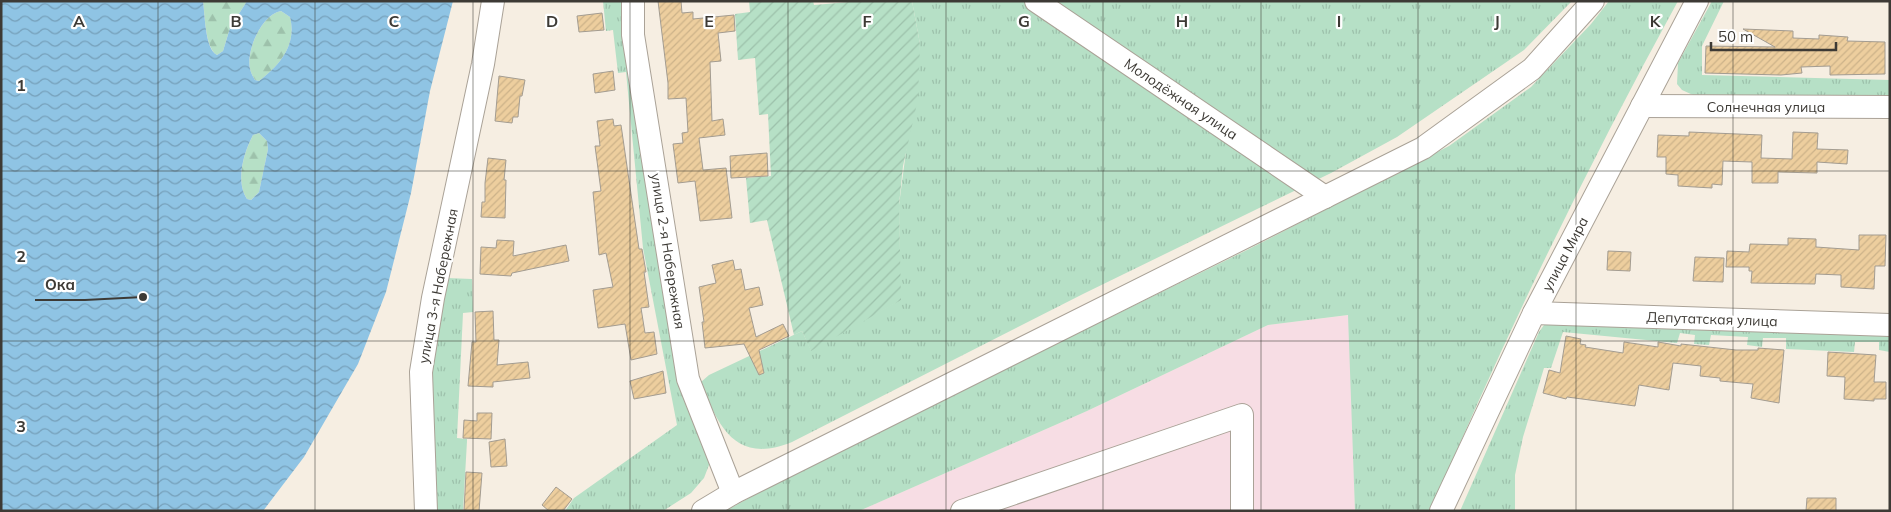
<svg xmlns="http://www.w3.org/2000/svg" width="1891" height="512" viewBox="0 0 1891 512" font-family="Mulish,sans-serif">
<style>
.industrial{fill:#f7dde4}
.grass{fill:url(#grass-tufts)}
.forest{fill:url(#forest-firs)}
.garden{fill:url(#garden-furrows)}
.water{fill:url(#water-waves);fill-rule:evenodd}
.building{fill:url(#building-hatch);stroke:#a39c91}
.lines{fill:none;stroke-linecap:round;stroke-linejoin:round}
.minor-casing{stroke:#aaa297;stroke-width:24}
.minor{stroke:#fff;stroke-width:22}
.grid{fill:none;stroke:#3d3a35;stroke-width:1;stroke-opacity:0.55}
.labels{text-anchor:middle;stroke-width:4.5;stroke-linejoin:round;paint-order:stroke}
.street-label{font-size:14px;fill:#3d3a35;stroke:#fff}
.grid-label{font-size:16px;text-anchor:middle;font-weight:bold;fill:#3d3a35;stroke:#fff;stroke-width:4.5;stroke-linejoin:round;paint-order:stroke}
.leader{fill:none;stroke:#3d3a35;stroke-width:2}
.callout-dot{fill:#3d3a35;stroke:#fff;stroke-width:2}
.callout-label{font-size:15px;text-anchor:middle;font-weight:bold;fill:#3d3a35;stroke:#fff;stroke-width:4.5;stroke-linejoin:round;paint-order:stroke}
</style>
<defs>
<pattern id="grass-tufts" width="24" height="20" patternUnits="userSpaceOnUse" patternTransform="scale(1.25)"><rect width="24" height="20" fill="#b6e0c6"/><path d="M3 7l-1-3M5 7V3M7 7l1-3M15 17l-1-3M17 17v-4M19 17l1-3" fill="none" stroke="#9dc1ab"/></pattern>
<pattern id="forest-firs" width="22" height="20" patternUnits="userSpaceOnUse" patternTransform="scale(1.25)"><rect width="22" height="20" fill="#b6e0c6"/><path d="M5 1l3.5 6h-7zM16 11l3.5 6h-7z" fill="#9dc1ab"/></pattern>
<pattern id="garden-furrows" width="10" height="10" patternUnits="userSpaceOnUse" patternTransform="scale(1.25)"><rect width="10" height="10" fill="#b6e0c6"/><path d="M-1 1l2-2M0 10L10 0M9 11l2-2" fill="none" stroke="#9dc1ab"/></pattern>
<pattern id="water-waves" width="16" height="10" patternUnits="userSpaceOnUse" patternTransform="scale(1.25)"><rect width="16" height="10" fill="#8fc4e4"/><path d="M0 5q4-4 8 0t8 0" fill="none" stroke="#76a0ba"/></pattern>
<pattern id="building-hatch" width="6" height="6" patternUnits="userSpaceOnUse" patternTransform="scale(1.25)"><rect width="6" height="6" fill="#edce9e"/><path d="M-1 1l2-2M0 6l6-6M5 7l2-2" fill="none" stroke="#ccb289"/></pattern>
</defs>
<rect width="100%" height="100%" fill="#f6eee2"/>
<path class="industrial" d="M1349,315l6,196h-496l228,-100 181,-86z"/>
<g class="grass">
<path d="M603,1h24l82,448v16l-5,13 -13,15 -28,18h-98l9,-13 103,-73 -34,-177 -17,-176 -8,1 -5,-43 -7,1z"/>
<path d="M912,1h660l-48,49 -127,87 -66,36 -248,121 -291,148c-56,23 -74,-15 -91,-60l8,-7 93,-44 9,19 89,-50 -1,-95 21,-161z"/>
<path d="M1609,1h69c-91,166 -174,336 -247,510h-76l-7,-196 -80,10 -181,86 -228,100h-134l93,-50 429,-211 202,-104 82,-59 60,-63z"/>
<path d="M1712,1h12l-22,45v29l188,5v19l-197,-4 -11,-5 -5,-6 1,-21z"/>
<path d="M447,278l25,1 1,33 -10,1 -6,125 10,1v2l-4,70h-30l-4,-135z"/>
<path d="M1549,318l341,12v22l-11,-2v-8h-24l-1,10 -68,-3v-11h-23l-1,9 -15,-2 1,-8 -37,-2 -2,10 -15,-1 1,-9 -15,-2 -3,10 -114,-11 -12,36h-7l-21,69 -8,38v36h-55l79,-179z"/>
</g>
<g class="forest">
<path d="M203,1h44l-17,27 -7,23 -6,4c-12,-7 -12,-40 -14,-54z"/>
<path d="M281,11l9,6c7,28 -10,48 -31,64l-4,-1c-2,-3 -4,-7 -5,-11 -4,-18 11,-54 31,-58z"/>
<path d="M259,133l8,8 1,8 -9,43 -8,8 -4,-1c-12,-18 -3,-47 6,-64z"/>
</g>
<path class="garden" d="M749,1h64l1,4 47,-4h51l8,43 -2,55 -15,67 -4,39 2,95 -90,51 -9,-20 -8,4 -27,-115 -17,3 -4,-45 25,-2 -3,-62 -9,1 -4,-57 -17,2 -3,-46 15,-2z"/>
<path class="water" d="M1,1h202c2,14 2,48 14,54l6,-4 7,-23 17,-27h206l-23,90 -19,102 -25,99 -28,72 -54,93 -41,54h-262zM281,11l9,6c7,28 -10,48 -31,64l-4,-1c-2,-3 -4,-7 -5,-11 -4,-18 11,-54 31,-58zM259,133l8,8 1,8 -9,43 -8,8 -4,-1c-12,-18 -3,-47 6,-64z"/>
<g class="building">
<path d="M658,1h23l1,12 11,-1v7l41,-4 1,16 -17,2 3,28 -11,1 2,59 11,-2 2,16 -26,3 4,32 23,-2 6,50 -32,3 -5,-40 -17,2 -5,-39 10,-1 -1,-10 6,-1 -2,-34 -18,1v-16z"/>
<path d="M602,13l2,17 -25,2 -2,-16z"/>
<path d="M1743,29l50,2v7l26,1v-4l29,2 -1,4 38,1v32l-55,1v-9l-29,1 1,6 -21,2 -76,-2 1,-27 69,1z"/>
<path d="M613,71l2,19 -20,3 -2,-19z"/>
<path d="M499,76l26,4 -3,16h-2l-2,21h-5l-1,6 -17,-2z"/>
<path d="M613,119l1,7 7,-1 18,124h3l4,23h-2l5,35 -8,1 4,25 9,-1 3,22 -26,6 -6,-36 -27,4 -5,-38 20,-3 -7,-34 -7,2 -6,-63 8,-1 -6,-45h5l-3,-25z"/>
<path d="M1689,132l73,3 -1,23 31,1 1,-27 25,1 -1,16 31,1 -1,14 -30,-2v11l-39,-1v11h-26v-21l-29,-1 -1,24 -10,-1v4l-34,-2v-11l-12,-1v-17h-9l1,-22 31,1z"/>
<path d="M767,153l1,23 -37,2 -1,-22z"/>
<path d="M488,158l18,2 -2,20h2l-1,38 -24,-1 1,-15h3v-19z"/>
<path d="M1859,235h27l-1,31h-10l-1,23 -33,-2v-12l-25,-1 -1,10 -64,-1 1,-12h-3v-4h-23l1,-16 22,1 1,-8 38,1v-7l28,1v8l43,3z"/>
<path d="M497,240l17,1 -1,15 53,-11 3,16 -57,12 -1,3 -31,-2 1,-27 15,1z"/>
<path d="M1608,251l23,1 -1,19 -23,-1z"/>
<path d="M1695,257l29,1 -1,24 -30,-1z"/>
<path d="M733,260l2,10 6,-1 4,21 14,-3 4,18 -14,3 7,29 27,-13 6,12 -30,14 5,23 -5,2 -15,-31 -39,4 -3,-26h2l-5,-35 17,-4 -4,-18z"/>
<path d="M493,311l1,29h5l-2,25 31,-3 2,16 -37,4v5l-25,-1 4,-44h4l-1,-30z"/>
<path d="M1566,336l15,3 -1,5 6,1 -1,2 38,6 1,-11 34,5v-5l23,4v-2l55,6h22v-2l26,2 -5,53 -28,-5 2,-14 -33,-3v-3l-20,-2 1,-10 -28,-3 -4,27 -30,-5 -4,21 -68,-9 -1,2 -23,-6 6,-23 11,3z"/>
<path d="M1828,352l48,3 -2,27h12v17h-12v2l-30,-2 1,-22 -18,-1z"/>
<path d="M663,371l3,22 -32,6 -4,-18z"/>
<path d="M477,413h15l-1,26 -28,-1 1,-18 13,1z"/>
<path d="M505,439l2,27 -16,1 -2,-25z"/>
<path d="M466,472l16,1 -3,38h-15z"/>
<path d="M556,487l16,12 -9,12h-14l-7,-6z"/>
<path d="M1807,498h29v13h-30z"/>
</g>
<g class="lines">
<defs>
<g id="minor">
<path d="M633,1v34l55,344 45,114"/>
<path d="M1036,1l289,196"/>
<path d="M1642,106l248,1"/>
<path d="M1534,313l356,12"/>
<path d="M426,511l-5,-139 12,-74 50,-234 10,-63"/>
<path d="M703,511l30,-18 690,-345 109,-79 61,-68"/>
<path d="M962,511l280,-96v96"/>
<path d="M1441,511l93,-198 163,-312"/>
</g>
</defs>
<use href="#minor" class="minor-casing"/>
<use href="#minor" class="minor"/>
</g>
<path class="grid" d="M158,1v510M315,1v510M473,1v510M630,1v510M788,1v510M946,1v510M1103,1v510M1261,1v510M1418,1v510M1576,1v510M1733,1v510M1,171h1889M1,341h1889"/>
<g class="labels">
<g class="street-label">
<text transform="translate(1181 99) rotate(34)" y="5">Молодёжная улица</text>
<text x="1766" y="112">Солнечная улица</text>
<text transform="translate(668 251) rotate(81)" y="5">улица 2-я Набережная</text>
<text transform="translate(1565 254) rotate(-62)" y="5">улица Мира</text>
<text transform="translate(438 286) rotate(-79)" y="5">улица 3-я Набережная</text>
<text transform="translate(1712 319) rotate(2)" y="5">Депутатская улица</text>
</g>
</g>
<g class="grid-label">
<text x="79" y="27">A</text>
<text x="236" y="27">B</text>
<text x="394" y="27">C</text>
<text x="552" y="27">D</text>
<text x="709" y="27">E</text>
<text x="867" y="27">F</text>
<text x="1024" y="27">G</text>
<text x="1182" y="27">H</text>
<text x="1339" y="27">I</text>
<text x="1497" y="27">J</text>
<text x="1655" y="27">K</text>
<text x="21" y="91">1</text>
<text x="21" y="262">2</text>
<text x="21" y="432">3</text>
</g>
<path class="leader" d="M143 297L85 300H35"/>
<circle class="callout-dot" cx="143" cy="297" r="5"/>
<g class="callout-label">
<text x="60" y="290">Ока</text>
</g>
<rect width="1891" height="512" fill="none" stroke="#3d3a35" stroke-width="5"/>
<path d="M1711 42v8h125v-8" fill="none" stroke="#3d3a35" stroke-width="2.5"/>
<text x="1718" y="42" font-size="15" fill="#3d3a35" stroke="#ffffff" stroke-width="4" paint-order="stroke">50 m</text>
</svg>
